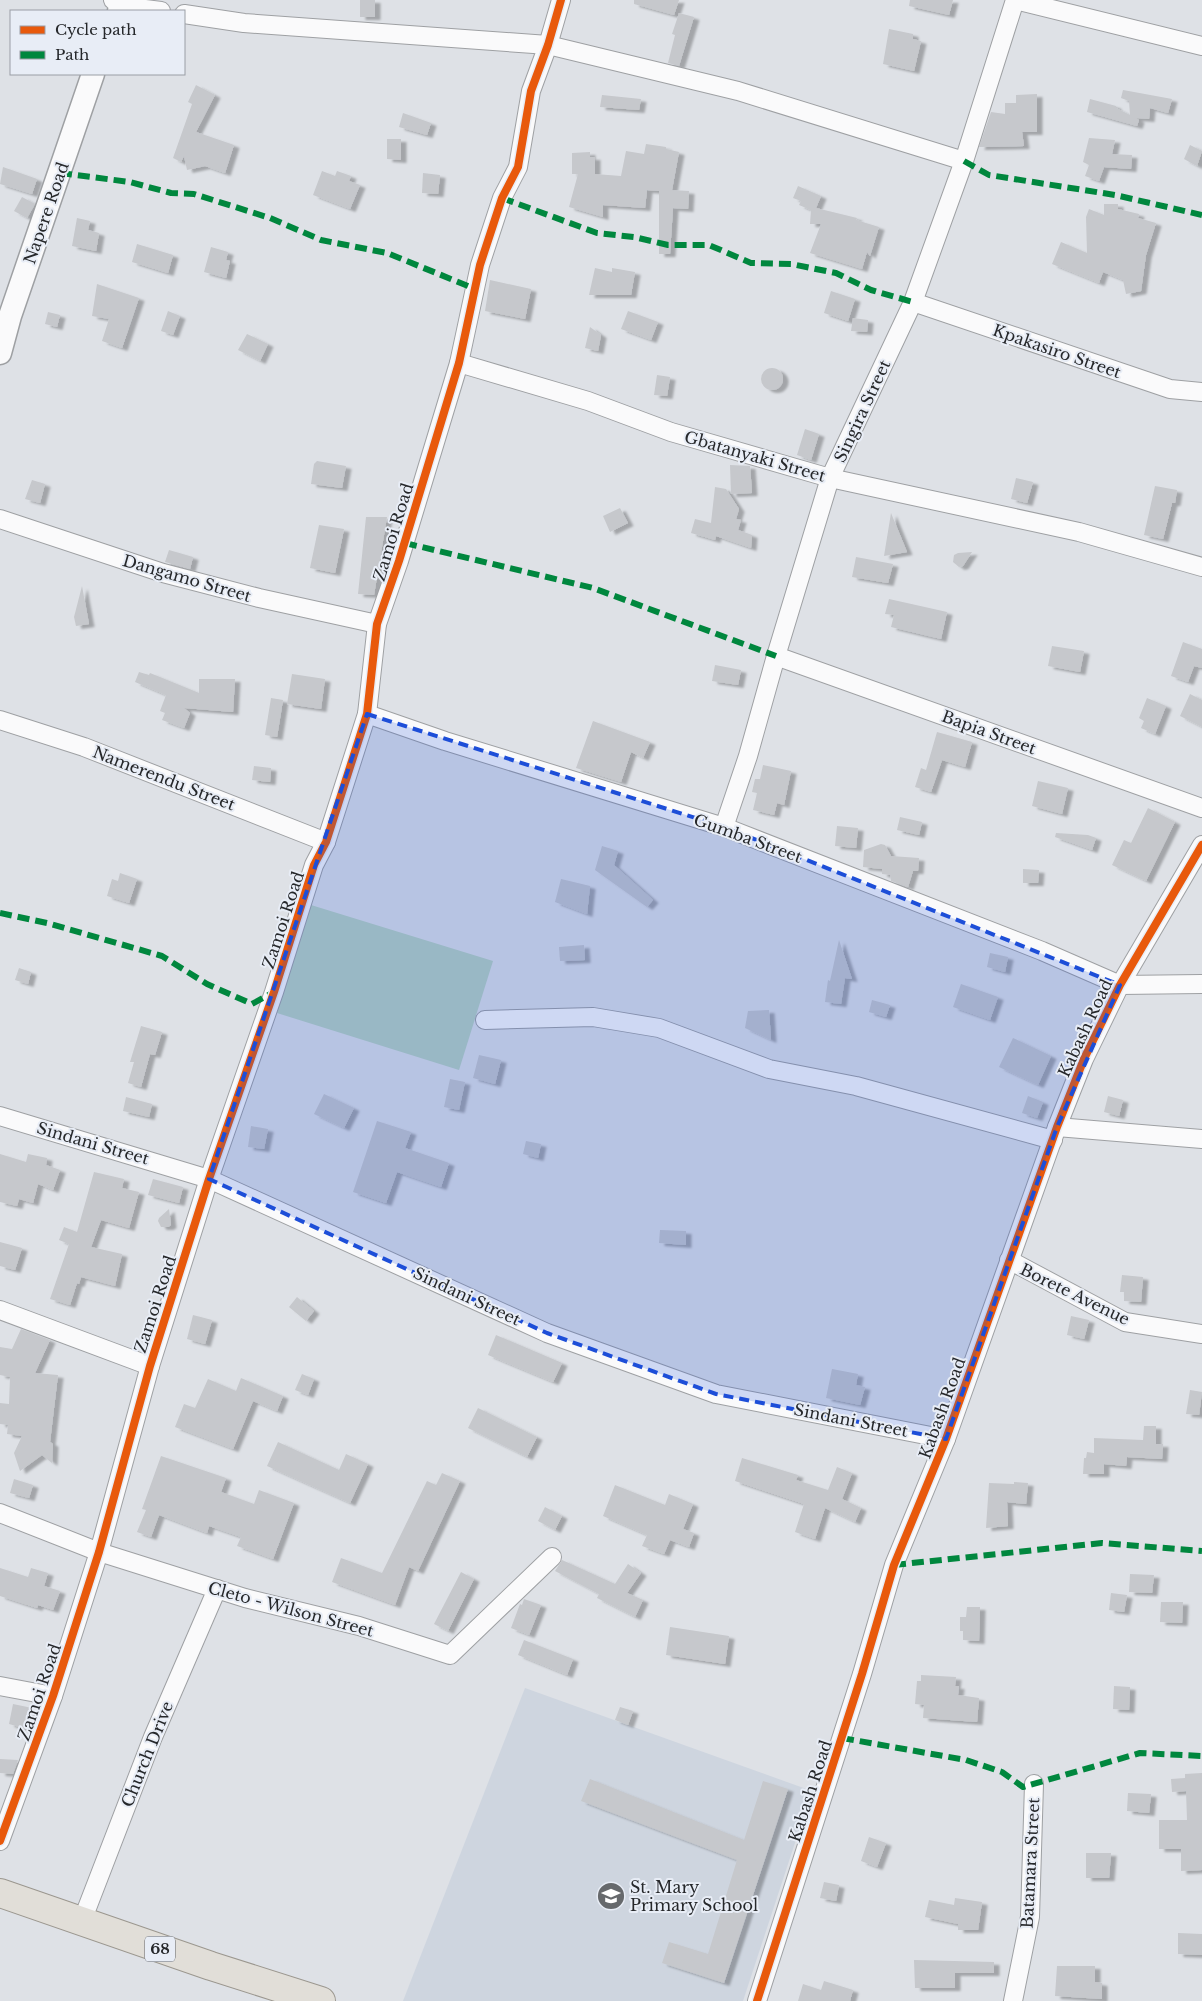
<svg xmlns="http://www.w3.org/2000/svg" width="1202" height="2001" viewBox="0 0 1202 2001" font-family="'Libre Baskerville',serif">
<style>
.built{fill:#ced5df}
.green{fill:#b8d2c1}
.building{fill:#c6c8cc;filter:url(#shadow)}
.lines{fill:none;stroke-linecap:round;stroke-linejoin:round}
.minor-casing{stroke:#9ea0a3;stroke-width:20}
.tertiary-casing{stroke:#9ea0a3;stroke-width:25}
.primary-casing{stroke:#9b978f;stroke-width:30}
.minor{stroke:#fafafb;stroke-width:18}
.tertiary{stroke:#fafafb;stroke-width:22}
.primary{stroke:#e1ded8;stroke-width:28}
.quiet{stroke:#00873e;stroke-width:6;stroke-dasharray:12 6;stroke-linecap:butt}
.cycleway-casing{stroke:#e8edf6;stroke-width:11}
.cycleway{stroke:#e8590c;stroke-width:8}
.marked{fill:#1d4ed8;fill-opacity:0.2;stroke:#1d4ed8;stroke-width:4;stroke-dasharray:10 6;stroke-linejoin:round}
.labels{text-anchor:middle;stroke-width:4;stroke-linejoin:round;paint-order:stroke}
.shield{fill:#e8edf6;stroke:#606368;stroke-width:1}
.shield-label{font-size:15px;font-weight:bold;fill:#26282b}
.street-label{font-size:16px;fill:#26282b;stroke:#e8edf6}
.poi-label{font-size:16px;fill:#26282b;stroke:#e8edf6;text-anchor:start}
</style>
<defs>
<filter id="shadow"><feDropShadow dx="5.5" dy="3" stdDeviation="1" flood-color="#0004"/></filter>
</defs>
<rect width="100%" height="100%" fill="#dee1e6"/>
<path class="built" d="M525,1688l287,103 -69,210h-340z"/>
<path class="green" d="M311,905l182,56 -34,109 -182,-57z"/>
<g class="building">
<rect x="360" y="0" width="15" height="17"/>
<path d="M634,0h45l-5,15 -40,-11z"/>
<path d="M910,0h43l-4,15 -40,-9z"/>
<path d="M679,13l15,4 -15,49 -11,-3 7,-28 -3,-1z"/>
<path d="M889,29l24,5v5l8,2 -7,30 -31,-7z"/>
<path d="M196,85l19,10 -19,37 38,13 -9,28 -20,-7 -18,4 -3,-14 -3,6 -8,-4 19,-54 -4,-2z"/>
<path d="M1123,90l49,9 -4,14 -18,-5 -1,11 -13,-1 3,2 -2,6 -50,-14 3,-13 26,7v2l14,7 -1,-14 -8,-3z"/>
<path d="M1037,94v38h-15l2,14 -45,1 12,-35 14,2v-11h11v-8z"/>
<path d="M602,95l39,4 -2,11 -39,-3z"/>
<path d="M403,113l28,10 -4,12 -28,-8z"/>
<path d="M1089,138l26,2 -3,14 20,1 -1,14 -27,-2 -5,14 -14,-5 4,-11 -6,-3z"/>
<path d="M387,139h14v21l-14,-1z"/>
<path d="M646,144l20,3v2l13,3 -7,38 17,1 -1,18 -15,-1 -3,46h-11v-63l-12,-1 -2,18 -42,-3v12l-34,-10 9,-33h-6v-21l18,-1v5h5v17l26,2 5,-25 18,3z"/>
<path d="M1190,145l12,6 -5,15 -13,-7z"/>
<path d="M3,167l34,12 -5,15 -32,-10z"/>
<path d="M322,171l13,5 2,-5 14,5 -2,5 11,4 -10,24 -37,-14z"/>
<path d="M423,173l17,2 -2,19 -16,-1z"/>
<path d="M798,186l23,10 -5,12 41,10 -1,2 23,7 -9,29 -3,-4 -5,17 -52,-16 11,-29h-11l1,-14 -12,-5 2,-4 -8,-3z"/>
<path d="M22,197l13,7 -8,14 -13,-7z"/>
<path d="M1104,204h14v5l21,5 -1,4 18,5 -10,32 -5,36 -15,3 -3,-14 -20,-8 -4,11 -47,-19 9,-22 26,11 -1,-36 3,-8 15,6z"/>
<path d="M77,218l13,3 -2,9 11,3 -3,18 -24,-5z"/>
<path d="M137,244l36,11 -5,18 -36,-11z"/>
<path d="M211,247l17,5 -2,8 4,1 -4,17 -22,-6z"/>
<path d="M595,268l17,4v-4l23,4 -4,23h-42z"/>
<path d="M490,280l41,9 -6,30 -40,-8z"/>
<path d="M97,284l42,14 -17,50 -20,-7 7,-22 -17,-3z"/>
<path d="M831,291l24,8 -7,22 -24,-8z"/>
<path d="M168,311l12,5 -7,19 -12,-4z"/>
<path d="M628,311l30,11 -7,18 -30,-11z"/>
<path d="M48,312l12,3 -3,12 -12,-3z"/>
<path d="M853,318l15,2 -1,12 -16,-1z"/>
<path d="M590,327l11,8 -3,16 -13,-3z"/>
<path d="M247,334l21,10 -8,17 -22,-11z"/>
<circle cx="772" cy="379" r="11"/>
<path d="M657,375l13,2 -3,19 -13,-1z"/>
<path d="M805,429l14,5 -8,26 -14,-5z"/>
<path d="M317,461l29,5 -4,22 -31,-4 3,-20z"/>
<path d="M730,465l20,1 2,27 -21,1z"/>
<path d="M1016,478l17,4 -6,21 -16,-4z"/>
<path d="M32,480l13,4 -5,19 -15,-4z"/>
<path d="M1155,486l22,4 -2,13h-3l-9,36 -19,-4z"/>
<path d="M715,487l11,2 13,20 -3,10 5,1 -3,10 14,5 -1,13 -35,-12 -1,4 -24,-7 4,-14 16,4z"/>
<path d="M620,508l8,15 -18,9 -7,-16z"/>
<path d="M891,513l16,39 -23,4z"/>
<path d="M366,517h21l-13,78 -16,-1z"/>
<path d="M319,525l25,4 -9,44 -25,-5z"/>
<path d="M169,550l24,7 -3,12 -25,-7z"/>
<path d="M972,552l-9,14 -4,1 -6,-5 1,-7 4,-2z"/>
<path d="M856,557l37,7 -5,19 -36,-6z"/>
<path d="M82,586l7,38 -13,2 -2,-9z"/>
<path d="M889,599l58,13 -6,27 -50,-12 3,-12 -9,-1z"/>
<path d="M1183,642l19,7v19l-8,-2 -6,16 -17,-6z"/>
<path d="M1052,646l32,5 -4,21 -32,-6z"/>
<path d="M715,665l26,5 -3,15 -26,-4z"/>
<path d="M139,672l10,3 1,-2 49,20v-14h36l-2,33 -49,-4 6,5 -6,15 -22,-8 3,-7 -5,-2 6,-16 -31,-13z"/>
<path d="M292,674l33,5 -4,30 -34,-5z"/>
<path d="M1190,694l12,6v27l-22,-11z"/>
<path d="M271,698l12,2 -6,37 -12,-2z"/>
<path d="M1147,698l19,8 -11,28 -14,-6 3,-7 -5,-3z"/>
<path d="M593,721l57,21 -7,16 -12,-6 -10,30 -45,-14z"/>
<path d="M937,732l35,10 -7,25 -23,-7 -11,32 -16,-5 6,-19 5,2z"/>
<path d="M763,765l28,6 -7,34 -7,-2 -3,12 -21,-5 4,-17 -5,-1 3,-13h5z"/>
<path d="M254,766l17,2 -1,14 -18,-2z"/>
<path d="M1038,781l30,7 -6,26 -30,-8z"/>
<path d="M1148,808l27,14 -29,59 -34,-16 12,-25 7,3z"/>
<path d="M900,817l22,5 -3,13 -22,-5z"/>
<path d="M837,826l21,2 -2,20 -21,-2z"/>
<path d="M1056,833l32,2 8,3 -4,12 -37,-13z"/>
<path d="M881,844l4,1 6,11 28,2 -1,13h-5l-5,16 -17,-6 -1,-6 -8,-1v-5l-19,-2 1,-17z"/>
<path d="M602,846l16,5 -4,14 39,35 -6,7 -52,-37z"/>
<path d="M1023,869l16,1 -1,13h-15z"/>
<path d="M120,873l17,6 -8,24 -22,-7 5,-17 6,2z"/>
<path d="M561,879l29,7 -3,28 -32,-12z"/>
<path d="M839,940l13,39 -7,-1 -4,26 -16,-2 3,-22 2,1z"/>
<path d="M584,945l1,15 -25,1 -1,-14z"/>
<path d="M990,953l18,4 -3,15 -18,-5z"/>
<path d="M19,968l12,4 -3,12 -13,-4z"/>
<path d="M961,984l37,13 -8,23 -37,-13z"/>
<path d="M872,1000l18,5 -4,12 -17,-5z"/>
<path d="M769,1010l2,30 -26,-12 3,-17z"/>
<path d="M141,1026l21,6 -7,23 -5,-1 -9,33 -13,-4 6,-21h-4z"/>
<path d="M1013,1038l38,18 -13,29 -39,-18z"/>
<path d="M479,1055l22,5 -6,24 -22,-6z"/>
<path d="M450,1079l15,3 -6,28 -15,-3z"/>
<path d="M324,1094l30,14 -10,20 -30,-14z"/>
<path d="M1028,1096l15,6 -6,16 -15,-5z"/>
<path d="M1108,1096l15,4 -4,16 -15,-4z"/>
<path d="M126,1097l26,7 -3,13 -26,-6z"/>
<path d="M377,1121l34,11 -6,16 44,15 -8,24 -44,-15 -11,31 -33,-11z"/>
<path d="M251,1126l17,3 -4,20 -16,-2z"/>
<path d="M526,1141l15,3 -3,14 -15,-4z"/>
<path d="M0,1154l26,8 2,-8 19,4 -1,7 14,5 -7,20 -15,-6 -5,19 -14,-4 -2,7 -17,-4z"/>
<path d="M94,1172l30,7 -2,9 17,4 -10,36 -28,-8 -10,27 31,7 -7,32 -34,-9 -2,7 -2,-1 -7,22 -20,-6 19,-55 -10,-4 5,-13 13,5z"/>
<path d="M153,1179l30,8 -4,16 -31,-8z"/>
<path d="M169,1209l2,16 -3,2h-7l-3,-6 1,-3z"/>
<path d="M660,1230l26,1v14l-27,-2z"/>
<path d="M0,1242l22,6 -7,22 -15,-4z"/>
<path d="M1122,1275l21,2 -2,25 -17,-1v-9h-4z"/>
<path d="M297,1297l17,14 -8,10 -17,-14z"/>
<path d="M193,1315l19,5 -7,24 -18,-5z"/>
<path d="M1071,1316l18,4 -5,19 -17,-4z"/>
<path d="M21,1329l29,11 -15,33 23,2 -8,67 3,2 -1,19 -10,-8 -22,16 -6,-18 8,-17 -15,-2 1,-9 -8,-1v-21l9,1 1,-27 -10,-2v-28l12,2z"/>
<path d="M496,1335l66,28 -9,19 -65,-27z"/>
<path d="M832,1369l26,5 -2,11 9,2 -5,18 -34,-7z"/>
<path d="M302,1374l12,5 -6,16 -13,-5z"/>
<path d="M241,1378l42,18 -6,15 -24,-10 -20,48 -58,-22 9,-23 11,4 13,-29 28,12z"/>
<path d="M1190,1390l12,2 -3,23 -13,-1z"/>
<path d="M478,1408l59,29 -10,20 -59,-29z"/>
<path d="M1144,1426h12v18h7l-1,15 -35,-2 -1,9 -22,-2v10h-21l1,-16h2l1,-6 7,1v-15l49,2z"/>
<path d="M278,1442l61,28 7,-16 22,10 -18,39 -83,-37z"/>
<path d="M161,1456l65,22 -5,14 33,12 5,-14 35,13 -21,56 -36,-13 4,-9 -32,-11 -2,7 -48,-18 -8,22 -14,-5 9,-22 -4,-1z"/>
<path d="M742,1458l56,17 -2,5 32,10 9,-23 15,6 -10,26 19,9 -6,14 -30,-14 -10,31 -20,-7 9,-28 -69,-23z"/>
<path d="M442,1473l18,8 -42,90 -9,-4 -14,38 -63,-23 9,-24 41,15 45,-92 9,4z"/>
<path d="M14,1479l19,6 -4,13 -19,-5z"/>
<path d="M1014,1482l14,1 -2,21 -19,-2 1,24 -22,2 3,-45 25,1z"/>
<path d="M615,1485l50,20 4,-11 24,10 -10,25 11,4 -5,14 -19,-7 -6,14 -22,-8 5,-11 -44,-19z"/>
<path d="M545,1507l17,9 -7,14 -17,-9z"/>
<path d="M562,1560l53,24 13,-20 13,9 -14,20 16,7 -8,17 -38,-19 2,-4 -44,-23z"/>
<path d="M0,1568l28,9 3,-9 17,5 -4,13 16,5 -7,19 -15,-5 -1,3 -37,-12z"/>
<path d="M461,1572l13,7 -26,52 -14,-7z"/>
<path d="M1130,1574l24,1 -2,18 -23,-1z"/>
<path d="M1111,1593l16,2 -3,17 -15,-2z"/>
<path d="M524,1599l17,6 -12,30 -18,-7 9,-24 2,1z"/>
<path d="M1161,1602h22l-1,21 -22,-1z"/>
<path d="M967,1607h13l-1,34 -16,-1v-9h-3v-14h6z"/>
<path d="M670,1627l59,9 -4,28 -59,-9z"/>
<path d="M524,1640l49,19 -6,16 -49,-20z"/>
<path d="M921,1675l35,2 -1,9h4l-1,9 21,3 -2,24 -54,-4 1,-13 -9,-1 2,-23h4z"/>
<path d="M1114,1686l16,1 -1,23 -16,-1z"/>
<path d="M13,1704l19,4 -5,21 -18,-5z"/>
<path d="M620,1707l13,4 -5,14 -13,-5z"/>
<path d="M0,1759l18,1 -5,14 -13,-1z"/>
<path d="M1202,1773v97l-21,1v-22h-22v-29h28l-1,-29 -14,1 -1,-13 14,-1v-4z"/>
<path d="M590,1779l154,61 19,-59 25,8 -64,194 -62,-20 7,-21 39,12 29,-94 -156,-59z"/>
<path d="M1128,1793l23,1 -2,19 -22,-2z"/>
<path d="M869,1837l17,6 -9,24 -16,-6z"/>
<path d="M1086,1853h25l-2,25h-23z"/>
<path d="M824,1882l15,3 -3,16 -16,-3z"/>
<path d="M955,1898l27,4 -4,28h-20v-6l-33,-7 4,-17 25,5z"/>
<path d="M1178,1933l24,1v21l-24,-1z"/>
<path d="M914,1960l80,2v11h-39v15h-40z"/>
<path d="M1095,1966v16l7,1v16l-47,-3 2,-30z"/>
<path d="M824,1981l29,9 -3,11h-52l5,-17 18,6z"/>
</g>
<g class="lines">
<defs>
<g id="minor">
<path d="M113,0l9,6 39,5"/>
<path d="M1015,0l187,46"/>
<path d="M184,14l60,9 304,22 190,46 226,70"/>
<path d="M913,302l257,87 32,3"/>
<path d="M459,363l129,38 83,31 159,46 249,54 123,35"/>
<path d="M0,519l163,54 96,25 118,26"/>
<path d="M776,656l426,152"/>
<path d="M367,714l78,27 279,86 318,124 78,34 82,-1"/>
<path d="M0,720l84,27 242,95"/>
<path d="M724,827l24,-71 28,-100 54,-178 83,-176 51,-141 51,-161"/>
<path d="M485,1020l108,-3 66,11 110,41 87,17 197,54"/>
<path d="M0,1116l209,63 338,154 169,61 230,45"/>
<path d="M1057,1127l145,12"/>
<path d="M1009,1260l116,62 77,12"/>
<path d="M0,1310l150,56"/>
<path d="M0,1513l99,39 146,46 114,28 91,29 102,-98"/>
<path d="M0,1686l53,10"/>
<path d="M0,1841l53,-145 46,-144 51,-186 59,-187 65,-187 40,-127 12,-23 41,-128 10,-90 22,-63 60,-198 21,-98 22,-67 16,-31 13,-76 17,-46 13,-45"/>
<path d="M82,1921l71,-184 64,-148"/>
<path d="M757,2001l105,-327 32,-109 52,-126 111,-312 27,-68 36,-74 82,-140"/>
<path d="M1013,2001l17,-84 4,-133"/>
</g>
<g id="tertiary">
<path d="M119,11l4,-11"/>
<path d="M0,353l10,-37 83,-242"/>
</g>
<path id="primary" d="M0,1893l211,73 110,35"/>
</defs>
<use href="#minor" class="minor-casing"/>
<use href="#tertiary" class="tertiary-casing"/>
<use href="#primary" class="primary-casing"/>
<use href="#minor" class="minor"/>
<use href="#tertiary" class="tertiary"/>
<use href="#primary" class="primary"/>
<g class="quiet">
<path d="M964,161l25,14 126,20 87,20"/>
<path d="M60,173l70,9 41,11 23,1 76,24 51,22 66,13 86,35"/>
<path d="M502,198l95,35 37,4 34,8h41l42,18 40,1 45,9 35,17 42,12"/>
<path d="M405,543l188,45 183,68"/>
<path d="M0,913l47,10 115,33 45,28 45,20 22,-12"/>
<path d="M894,1565l208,-22 100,8"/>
<path d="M842,1738l124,22 36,12 21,15 117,-34 62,3"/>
</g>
<defs>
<g id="cycleway">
<path d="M0,1841l53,-145 46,-144 51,-186 59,-187 65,-187 40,-127 12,-23 41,-128 10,-90 22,-63 60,-198 21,-98 22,-67 16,-31 13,-76 17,-46 13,-45"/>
<path d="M757,2001l105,-327 32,-109 52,-126 111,-312 27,-68 36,-74 82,-140"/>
</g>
</defs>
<use href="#cycleway" class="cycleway-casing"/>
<use href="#cycleway" class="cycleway"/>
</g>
<path class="marked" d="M367,714l357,113 396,158 -63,142 -111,312 -230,-45 -169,-61 -338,-154z"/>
<defs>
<symbol id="school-disc" viewBox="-11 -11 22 22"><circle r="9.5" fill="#66696c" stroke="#e8edf6"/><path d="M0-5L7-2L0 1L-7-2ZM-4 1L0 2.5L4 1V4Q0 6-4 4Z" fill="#fff"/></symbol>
</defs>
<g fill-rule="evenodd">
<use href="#school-disc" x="595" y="1880" width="32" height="32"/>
</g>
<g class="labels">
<rect class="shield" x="145" y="1936.5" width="30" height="25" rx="4"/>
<g class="shield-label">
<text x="160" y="1954">68</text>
</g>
<g class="street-label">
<text transform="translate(46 213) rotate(-71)" y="6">Napere Road</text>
<text transform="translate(1057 351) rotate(19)" y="6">Kpakasiro Street</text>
<text transform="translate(862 411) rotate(-65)" y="6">Singira Street</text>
<text transform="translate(755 456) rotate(16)" y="6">Gbatanyaki Street</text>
<text transform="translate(393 532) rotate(-73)" y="6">Zamoi Road</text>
<text transform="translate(187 578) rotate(16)" y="6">Dangamo Street</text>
<text transform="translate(989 732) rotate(20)" y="6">Bapia Street</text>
<text transform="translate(164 778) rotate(21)" y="6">Namerendu Street</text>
<text transform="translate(748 838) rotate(20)" y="6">Gumba Street</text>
<text transform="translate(283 920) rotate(-72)" y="6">Zamoi Road</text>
<text transform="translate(1085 1028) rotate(-65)" y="6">Kabash Road</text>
<text transform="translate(93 1143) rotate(16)" y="6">Sindani Street</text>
<text transform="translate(1075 1294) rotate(26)" y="6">Borete Avenue</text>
<text transform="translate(467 1296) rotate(25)" y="6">Sindani Street</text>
<text transform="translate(155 1304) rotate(-72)" y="6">Zamoi Road</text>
<text transform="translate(942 1408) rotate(-70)" y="6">Kabash Road</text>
<text transform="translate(851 1420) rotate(11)" y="6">Sindani Street</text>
<text transform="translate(291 1609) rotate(15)" y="6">Cleto - Wilson Street</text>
<text transform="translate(39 1692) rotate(-71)" y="6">Zamoi Road</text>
<text transform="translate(147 1754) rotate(-68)" y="6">Church Drive</text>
<text transform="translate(810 1791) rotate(-72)" y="6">Kabash Road</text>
<text transform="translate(1030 1863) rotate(-87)" y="6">Batamara Street</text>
</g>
<g class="poi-label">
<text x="630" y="1893">St. Mary<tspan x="630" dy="18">Primary School</tspan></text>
</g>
</g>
<rect x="10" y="10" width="175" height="65" fill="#e8edf6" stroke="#9a9ea5"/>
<rect x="20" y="26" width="25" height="8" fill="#e8590c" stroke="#9a9ea5"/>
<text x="55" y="35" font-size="15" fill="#26282b">Cycle path</text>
<rect x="20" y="51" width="25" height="8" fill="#00873e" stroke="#9a9ea5"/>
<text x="55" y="60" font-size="15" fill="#26282b">Path</text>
</svg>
